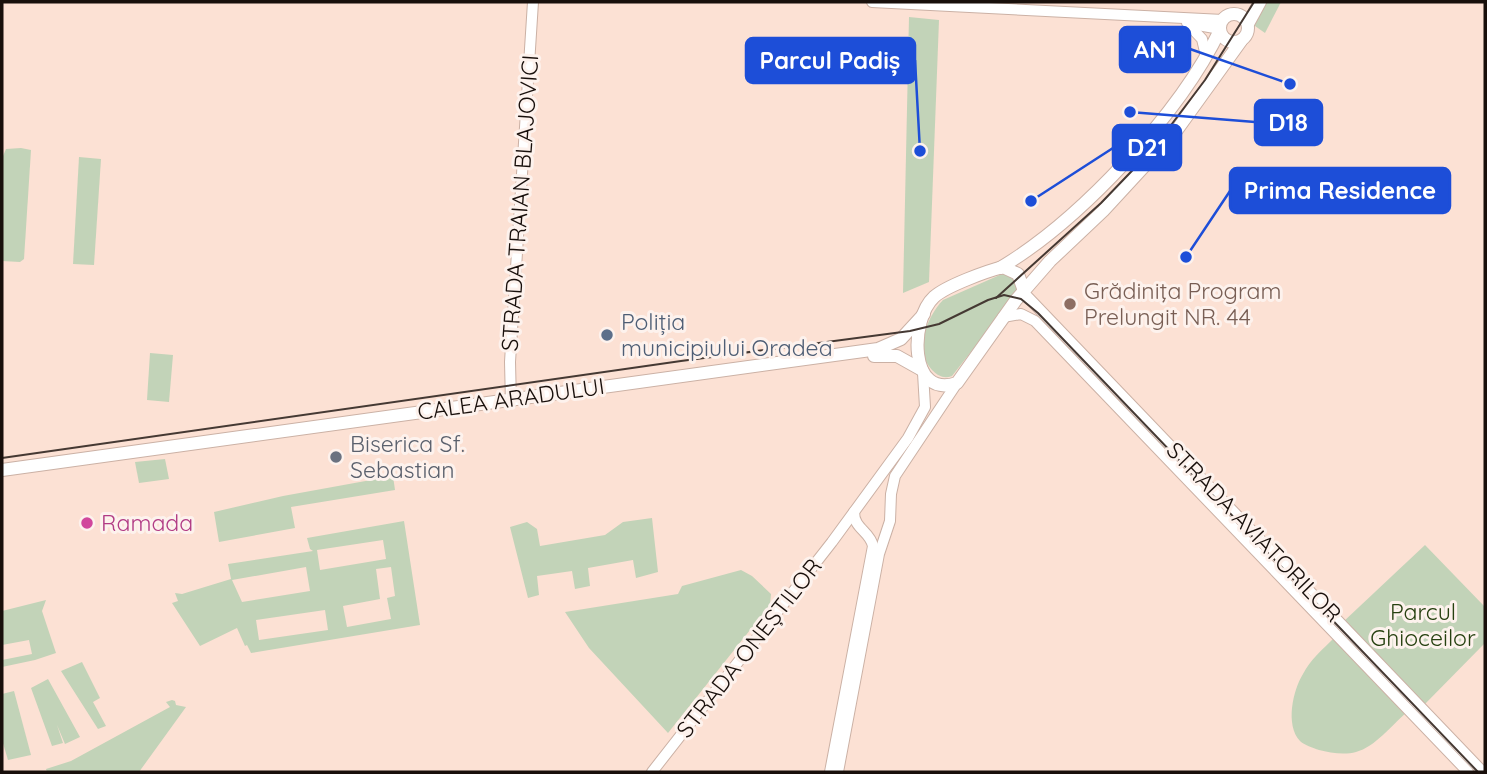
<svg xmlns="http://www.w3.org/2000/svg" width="1487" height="774" viewBox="0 0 1487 774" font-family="Quicksand,sans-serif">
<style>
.green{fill:#c2d3b8;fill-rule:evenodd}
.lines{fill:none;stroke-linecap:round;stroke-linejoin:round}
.secondary-casing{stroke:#cbb1a5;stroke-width:12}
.primary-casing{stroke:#cbb1a5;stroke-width:14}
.secondary{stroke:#fff;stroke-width:10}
.primary{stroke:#fff;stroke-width:12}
.tram{stroke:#453933;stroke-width:2}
.education-dot{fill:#8d6e63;stroke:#fdf2ed;stroke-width:2.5}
.service-dot{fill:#5c6f8a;stroke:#fdf2ed;stroke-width:2.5}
.worship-dot{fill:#6b7280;stroke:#fdf2ed;stroke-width:2.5}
.hotel-dot{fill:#d1479c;stroke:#fdf2ed;stroke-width:2.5}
.labels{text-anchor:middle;stroke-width:6;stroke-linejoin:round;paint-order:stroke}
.street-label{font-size:23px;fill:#180f0b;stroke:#fdf2ed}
.education-label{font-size:23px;fill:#785e54;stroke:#fdf2ed;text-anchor:start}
.service-label{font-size:23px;fill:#4e5e75;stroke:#fdf2ed;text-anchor:start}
.worship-label{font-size:23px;fill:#5b616d;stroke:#fdf2ed;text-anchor:start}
.hotel-label{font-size:23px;fill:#b23c85;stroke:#fdf2ed;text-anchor:start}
.park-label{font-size:23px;fill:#264110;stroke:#fdf2ed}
.leader{fill:none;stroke:#1d4ed8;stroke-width:2.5}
.callout-dot{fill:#1d4ed8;stroke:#fdf2ed;stroke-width:2.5}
.callout{fill:#1d4ed8;stroke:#1d4ed8;stroke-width:2.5}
.callout-label{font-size:24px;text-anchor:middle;font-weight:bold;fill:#fff}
</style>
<rect width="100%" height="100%" fill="#fce1d4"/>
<g class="green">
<path d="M1263,2h18l-16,31 -10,-7 1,-11z"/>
<path d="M909,17l30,3 -10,262 -26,11z"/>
<path d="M21,148l10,2 -7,109 -4,3 -18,-1 1,-105 3,-7z"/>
<path d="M79,157l22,2 -7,106 -21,-1z"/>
<path d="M1002,274l10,3 5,8v8l-65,83c-8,3 -14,0 -20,-6 -19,-20 -5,-53 11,-70z"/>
<path d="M150,353l23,2 -4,47 -22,-2z"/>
<path d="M165,459l4,20 -30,4 -4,-21z"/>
<path d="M393,476l2,14 -104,17 4,21 -76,14 -5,-30 69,-16z"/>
<path d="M652,518l6,54 -22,6 -3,-18 -45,8 2,18 -15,3 -3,-18 -35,5 2,19 -11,3 -18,-71 17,-5 10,7 3,17 65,-11 18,-13z"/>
<path d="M404,521l16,104 -169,28 -4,-8 -2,1 -8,-18 -37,18 -28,-43 6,-2 -3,-8 7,1 49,-15 -3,-15 85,-13 -3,-2 -3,-11zM383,540l3,19 -66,11 -3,-20zM306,567l4,24 -68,11 -10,-22zM391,567l4,29 -8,2 4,21 -44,8 -4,-21 37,-7 -4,-30zM325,610l3,20 -69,10 -3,-20z"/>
<path d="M1425,545l60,62v36l-64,65 -79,-85z"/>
<path d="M741,570l11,6 19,18 -1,11 -102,128 -79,-85 -24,-36 113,-18 4,-8z"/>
<path d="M46,600l-4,11 14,42 -21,7 -33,7v-7l30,-6 -3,-14 -27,5v-34z"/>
<path d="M1335,637l72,75c-15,13 -32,35 -51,40 -11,3 -26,1 -37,-2 -6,-2 -15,-5 -19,-9 -15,-16 -7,-51 3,-67 7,-14 20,-25 32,-37z"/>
<path d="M82,662l18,36 -7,4 13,24 -8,3 -37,-58z"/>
<path d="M48,679l32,58 -15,7 -8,-19 6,18 -11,3 -21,-58z"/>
<path d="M14,691l17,64 -23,5 -6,-20v-46z"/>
<path d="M172,700l3,1 1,4 10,2 -47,65h-92l-1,-3 25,-8 99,-54 -4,-5z"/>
</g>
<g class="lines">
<defs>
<g id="secondary">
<path d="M872,2l351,18"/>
<path d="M1187,23l33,6"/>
<path d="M1188,24l14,15 4,17"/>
<path d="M1023,292l460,480"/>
<path d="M1003,317l18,-3 14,7 433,451"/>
<path d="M511,403l-1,-41 23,-360"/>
<path d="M652,772l180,-230 76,-104 17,-31 -2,-34"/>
<path d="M830,772l43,-226c-3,-15 -19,-17 -19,-34"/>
<path d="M838,772l41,-218 11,-33 1,-27 4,-18 62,-93"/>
</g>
<g id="primary">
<circle cx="1234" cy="28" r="14"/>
<path d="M1248,24l12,-22"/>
<path d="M1000,268c79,-47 180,-154 220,-238"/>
<path d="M1024,291l-6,-17 -15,-7c-16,4 -57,19 -69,30 -24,22 -26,103 23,86l59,-83 34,-39 53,-50 71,-77 67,-93"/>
<path d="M874,356h23l25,14"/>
<path d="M2,470l876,-121 23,-10 23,-25"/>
</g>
</defs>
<use href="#secondary" class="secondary-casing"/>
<use href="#primary" class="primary-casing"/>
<use href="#secondary" class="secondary"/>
<use href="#primary" class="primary"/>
<g class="tram">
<path d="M996,298l105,-95 52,-54 52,-69 49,-78"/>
<path d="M2,458l679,-97 229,-30 29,-7 49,-24 16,-5 17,4 17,14 440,459"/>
</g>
</g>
<circle class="education-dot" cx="1070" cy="304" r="7"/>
<circle class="service-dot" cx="607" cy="335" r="7"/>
<circle class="worship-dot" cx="336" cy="457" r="7"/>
<circle class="hotel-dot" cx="87" cy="523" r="7"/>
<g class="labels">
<g class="street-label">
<text transform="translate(520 203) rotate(-86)" y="8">STRADA TRAIAN BLAJOVICI</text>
<text transform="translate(511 399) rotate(-8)" y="8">CALEA ARADULUI</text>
<text transform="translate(1254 532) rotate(46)" y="8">STRADA AVIATORILOR</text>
<text transform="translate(749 648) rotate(-52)" y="8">STRADA ONEȘTILOR</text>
</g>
<g class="education-label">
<text x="1084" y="299">Grădiniţa Program<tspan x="1084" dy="26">Prelungit NR. 44</tspan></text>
</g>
<g class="service-label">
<text x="621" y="330">Poliția<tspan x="621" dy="26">municipiului Oradea</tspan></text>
</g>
<g class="worship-label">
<text x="350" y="452">Biserica Sf.<tspan x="350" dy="26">Sebastian</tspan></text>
</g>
<g class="hotel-label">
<text x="101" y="531">Ramada</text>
</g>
<g class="park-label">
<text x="1423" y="620">Parcul<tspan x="1423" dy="26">Ghioceilor</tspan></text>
</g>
</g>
<path class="leader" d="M1290 84L1190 49M920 151L915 60M1130 112L1255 122M1031 201L1113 148M1186 257L1230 191"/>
<g class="callout-dot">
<circle cx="1290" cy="84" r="7"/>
<circle cx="920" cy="151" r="7"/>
<circle cx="1130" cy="112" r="7"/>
<circle cx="1031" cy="201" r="7"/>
<circle cx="1186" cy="257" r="7"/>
</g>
<g class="callout">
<rect x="1120" y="27" width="70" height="45" rx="7"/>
<rect x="746" y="38" width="169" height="45" rx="7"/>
<rect x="1255" y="100" width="67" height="45" rx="7"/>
<rect x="1113" y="125" width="68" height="45" rx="7"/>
<rect x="1230" y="168" width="220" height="45" rx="7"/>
</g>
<g class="callout-label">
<text x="1155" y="58">AN1</text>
<text x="830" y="69">Parcul Padiș</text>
<text x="1288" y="131">D18</text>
<text x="1147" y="156">D21</text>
<text x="1340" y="199">Prima Residence</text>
</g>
<rect width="1487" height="774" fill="none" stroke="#180f0b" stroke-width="7"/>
</svg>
